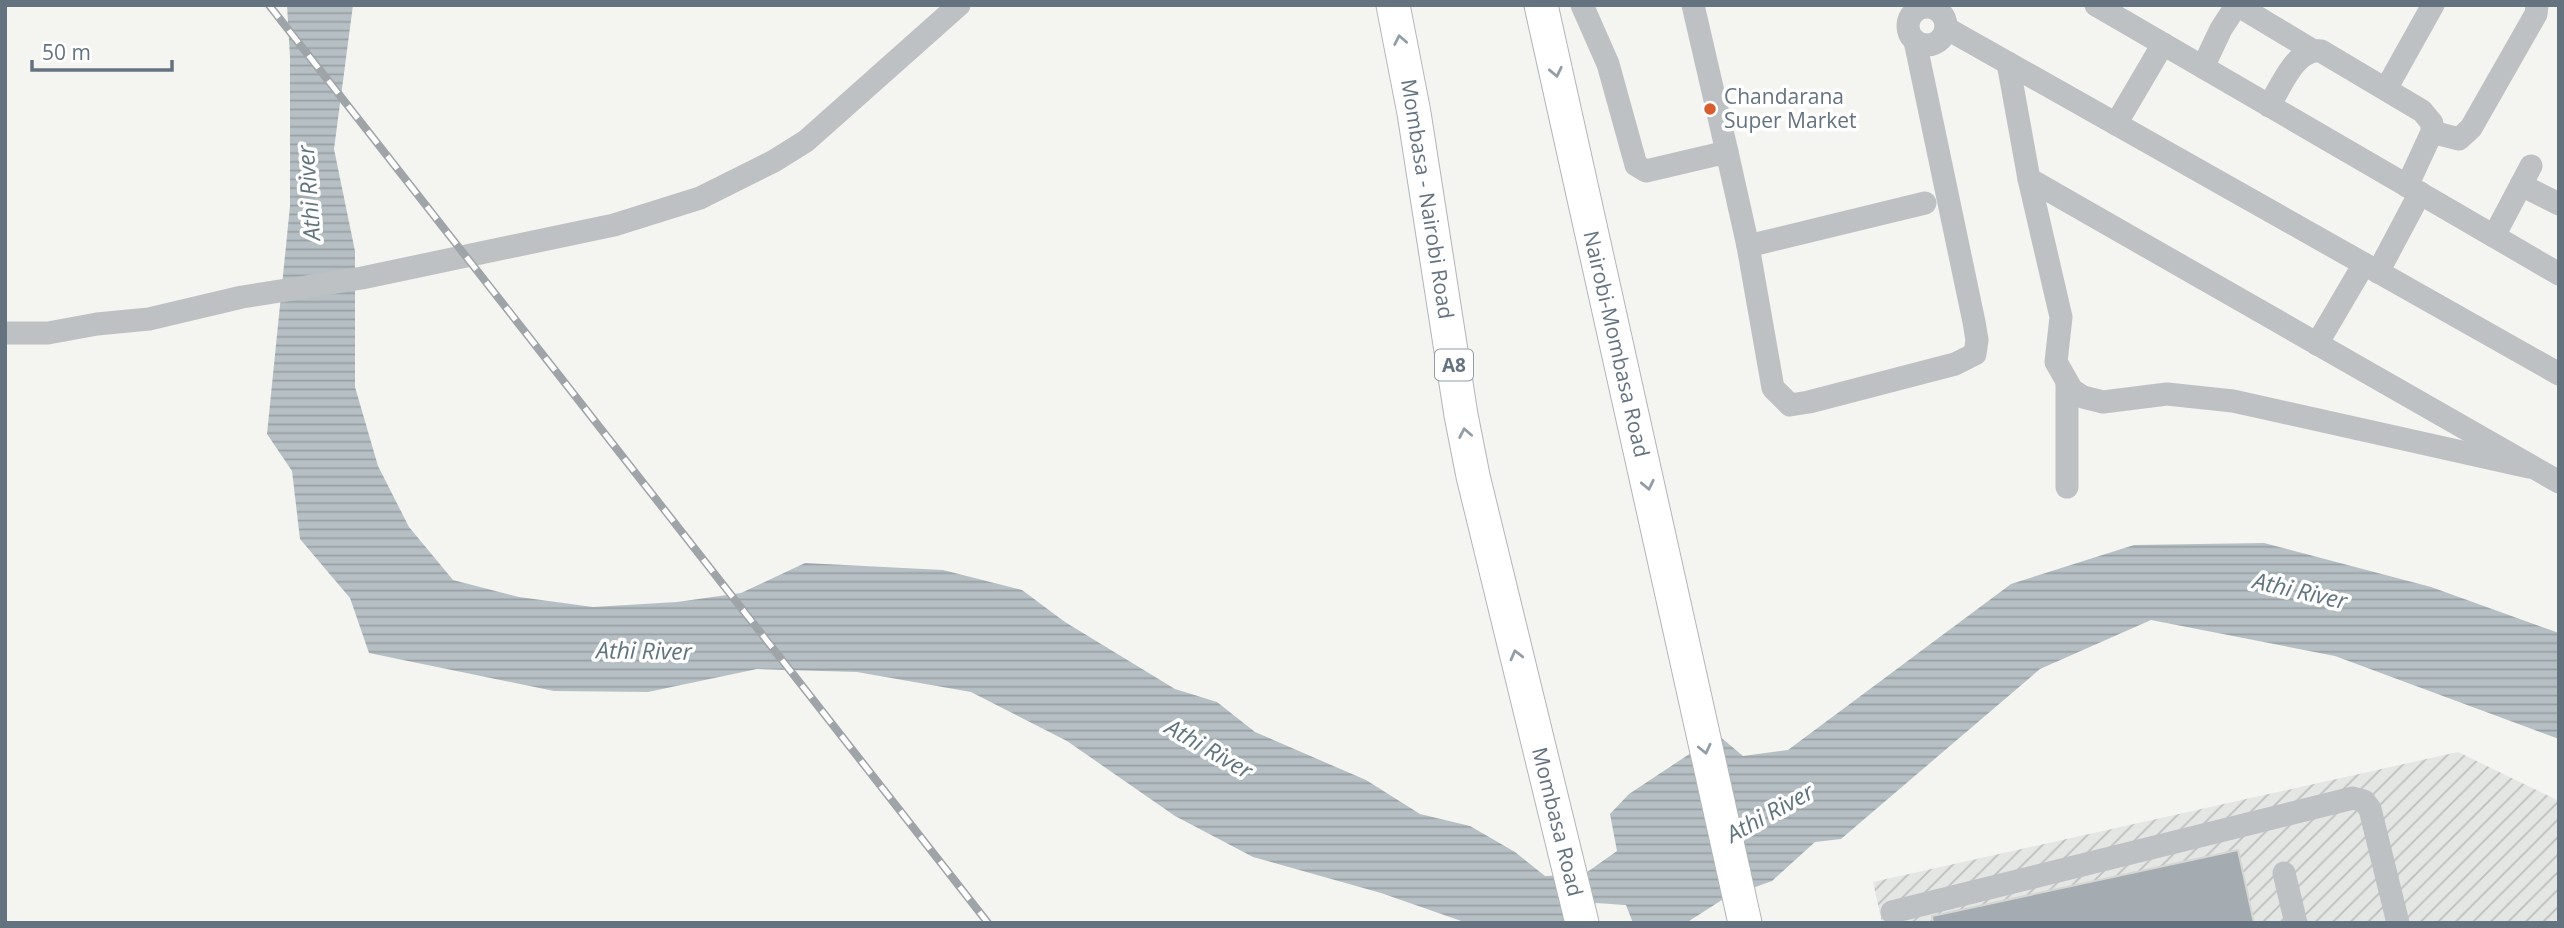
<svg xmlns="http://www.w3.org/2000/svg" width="2564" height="928" viewBox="0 0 2564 928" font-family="'Open Sans',sans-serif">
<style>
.industrial{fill:url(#industrial-furrows)}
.water{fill:url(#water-rules)}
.building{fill:#a4abb1;stroke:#d5d5d3;stroke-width:2}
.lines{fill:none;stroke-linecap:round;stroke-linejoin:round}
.highway-casing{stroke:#b2b5b8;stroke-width:35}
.minor{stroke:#bdc1c4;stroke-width:23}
.highway{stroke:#fff;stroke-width:33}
.rail-casing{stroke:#9fa4a9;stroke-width:8}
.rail{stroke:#fff;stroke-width:5;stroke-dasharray:16;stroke-linecap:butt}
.oneway{stroke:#939da6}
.poi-dot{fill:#d75c2e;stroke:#fff;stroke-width:2.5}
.labels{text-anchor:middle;stroke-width:7;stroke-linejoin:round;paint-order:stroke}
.shield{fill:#fff;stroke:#939da6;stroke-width:2}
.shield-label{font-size:19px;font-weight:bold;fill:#657380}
.poi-label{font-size:21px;fill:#657380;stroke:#fff;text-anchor:start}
.street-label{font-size:21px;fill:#657380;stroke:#fff}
.water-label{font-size:23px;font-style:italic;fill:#61747d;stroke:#fff}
</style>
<defs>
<pattern id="industrial-furrows" width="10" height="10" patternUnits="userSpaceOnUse" patternTransform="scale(1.75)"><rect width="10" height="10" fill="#e4e6e4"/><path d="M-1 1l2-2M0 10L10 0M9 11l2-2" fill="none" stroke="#bcbfbe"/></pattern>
<pattern id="water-rules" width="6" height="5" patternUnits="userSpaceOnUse" patternTransform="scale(1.75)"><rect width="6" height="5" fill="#b6c0c4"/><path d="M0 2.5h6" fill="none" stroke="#98a0a4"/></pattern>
</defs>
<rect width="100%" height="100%" fill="#f4f4f0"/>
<path class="industrial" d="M2458,752l101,49v122h-677l-9,-41z"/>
<path class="water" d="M287,5h66l-19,144 21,102v136l23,79 31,61 44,53 66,17 74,10 84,-5 64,-9 64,-30 138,7 79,20 43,32 110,67 42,13 38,30 111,48 54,34 50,12 45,26 30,24 38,-1 34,-24 -7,-37 19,-20 89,-59 25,21 45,-6 223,-166 123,-39 130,-2 167,44 128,46v106l-224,-83 -184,-36 -111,49 -199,170 -26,3 -43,39 -47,17 -39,25h-53l-7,-18 -30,-2 -27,20h-102l-86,-30 -128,-36 -78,-41 -108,-75 -96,-49 -114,-20 -100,-3 -109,23 -94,-1 -185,-38 -19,-55 -50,-59 -8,-68 -25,-37 23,-228v-149z"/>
<path class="building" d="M2238,850l16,73h-321l-1,-7 10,-2z"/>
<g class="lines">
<defs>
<g id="highway">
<path d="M1393,5l21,108 47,302 12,61 109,447"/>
<path d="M1541,5l204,918"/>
</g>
</defs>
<use href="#highway" class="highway-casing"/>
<g class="minor">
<path d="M1582,5l26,59 28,101 10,6 81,-19 -34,-147"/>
<path d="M2096,5l463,269"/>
<path d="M2237,5l75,45"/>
<circle cx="1927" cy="26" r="19"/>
<path d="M1946,28l613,346"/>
<path d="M2008,63l21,116 32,138 -5,45 16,28 11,7 20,5 64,-8 66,7 296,66"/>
<path d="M2203,67l18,-38 15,-23 -2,-1"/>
<path d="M2386,89l47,-84"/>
<path d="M2269,106c12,-19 26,-58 52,-55l101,60 10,12v9l-25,54"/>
<path d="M2116,124l47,-80"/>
<path d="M2432,132l27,7 12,-11 65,-114 1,-9"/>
<path d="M1727,152l21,94 25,142 17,17 19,-3 146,-38 20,-10 2,-14 -3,-18 -59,-281"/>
<path d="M2029,179l530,303"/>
<path d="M2521,185l38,19"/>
<path d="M2494,236l37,-70"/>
<path d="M1748,246l177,-43"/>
<path d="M2378,272l42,-79"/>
<path d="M5,333h43l49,-9 52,-5 93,-22 120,-19 252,-53 86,-27 74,-37 32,-20 153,-136"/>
<path d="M2317,344l47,-80"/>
<path d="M2067,383v104"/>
<path d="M2284,873l12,50"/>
<path d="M1892,912l461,-114 11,3 6,8 28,114"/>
</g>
<use href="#highway" class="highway"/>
<defs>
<path id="rail" d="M269,5l719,918"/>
</defs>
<use href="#rail" class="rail-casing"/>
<use href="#rail" class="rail"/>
</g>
<defs><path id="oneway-chevron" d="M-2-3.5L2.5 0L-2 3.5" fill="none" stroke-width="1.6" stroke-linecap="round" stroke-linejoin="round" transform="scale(1.75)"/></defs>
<g class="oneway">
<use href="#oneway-chevron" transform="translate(1400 40) rotate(-101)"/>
<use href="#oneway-chevron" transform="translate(1556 72) rotate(78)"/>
<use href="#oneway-chevron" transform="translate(1465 433) rotate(-101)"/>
<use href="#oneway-chevron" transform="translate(1648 485) rotate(78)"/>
<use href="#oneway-chevron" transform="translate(1516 655) rotate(-104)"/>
<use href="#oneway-chevron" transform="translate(1705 749) rotate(77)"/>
</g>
<circle class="poi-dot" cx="1710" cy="109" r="7"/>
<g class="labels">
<rect class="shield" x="1435" y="349.5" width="38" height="31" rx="5"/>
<g class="shield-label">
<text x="1454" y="372">A8</text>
</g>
<g class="poi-label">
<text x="1724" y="104">Chandarana<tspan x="1724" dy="24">Super Market</tspan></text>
</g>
<g class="street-label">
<text transform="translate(1427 199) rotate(81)" y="7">Mombasa - Nairobi Road</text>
<text transform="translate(1616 344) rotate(77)" y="7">Nairobi-Mombasa Road</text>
<text transform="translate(1557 822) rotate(76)" y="7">Mombasa Road</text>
</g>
<g class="water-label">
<text transform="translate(309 193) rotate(-94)" y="8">Athi River</text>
<text transform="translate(2300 591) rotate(13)" y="8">Athi River</text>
<text transform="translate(644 651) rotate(1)" y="8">Athi River</text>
<text transform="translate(1209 749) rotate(30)" y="8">Athi River</text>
<text transform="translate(1770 813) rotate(-29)" y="8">Athi River</text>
</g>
</g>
<rect width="2564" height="928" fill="none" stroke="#657380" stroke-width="14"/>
<path d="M32 60v10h140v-10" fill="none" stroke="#657380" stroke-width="3.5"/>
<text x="42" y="60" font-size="21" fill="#657380" stroke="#ffffff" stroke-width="5" paint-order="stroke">50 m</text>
</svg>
